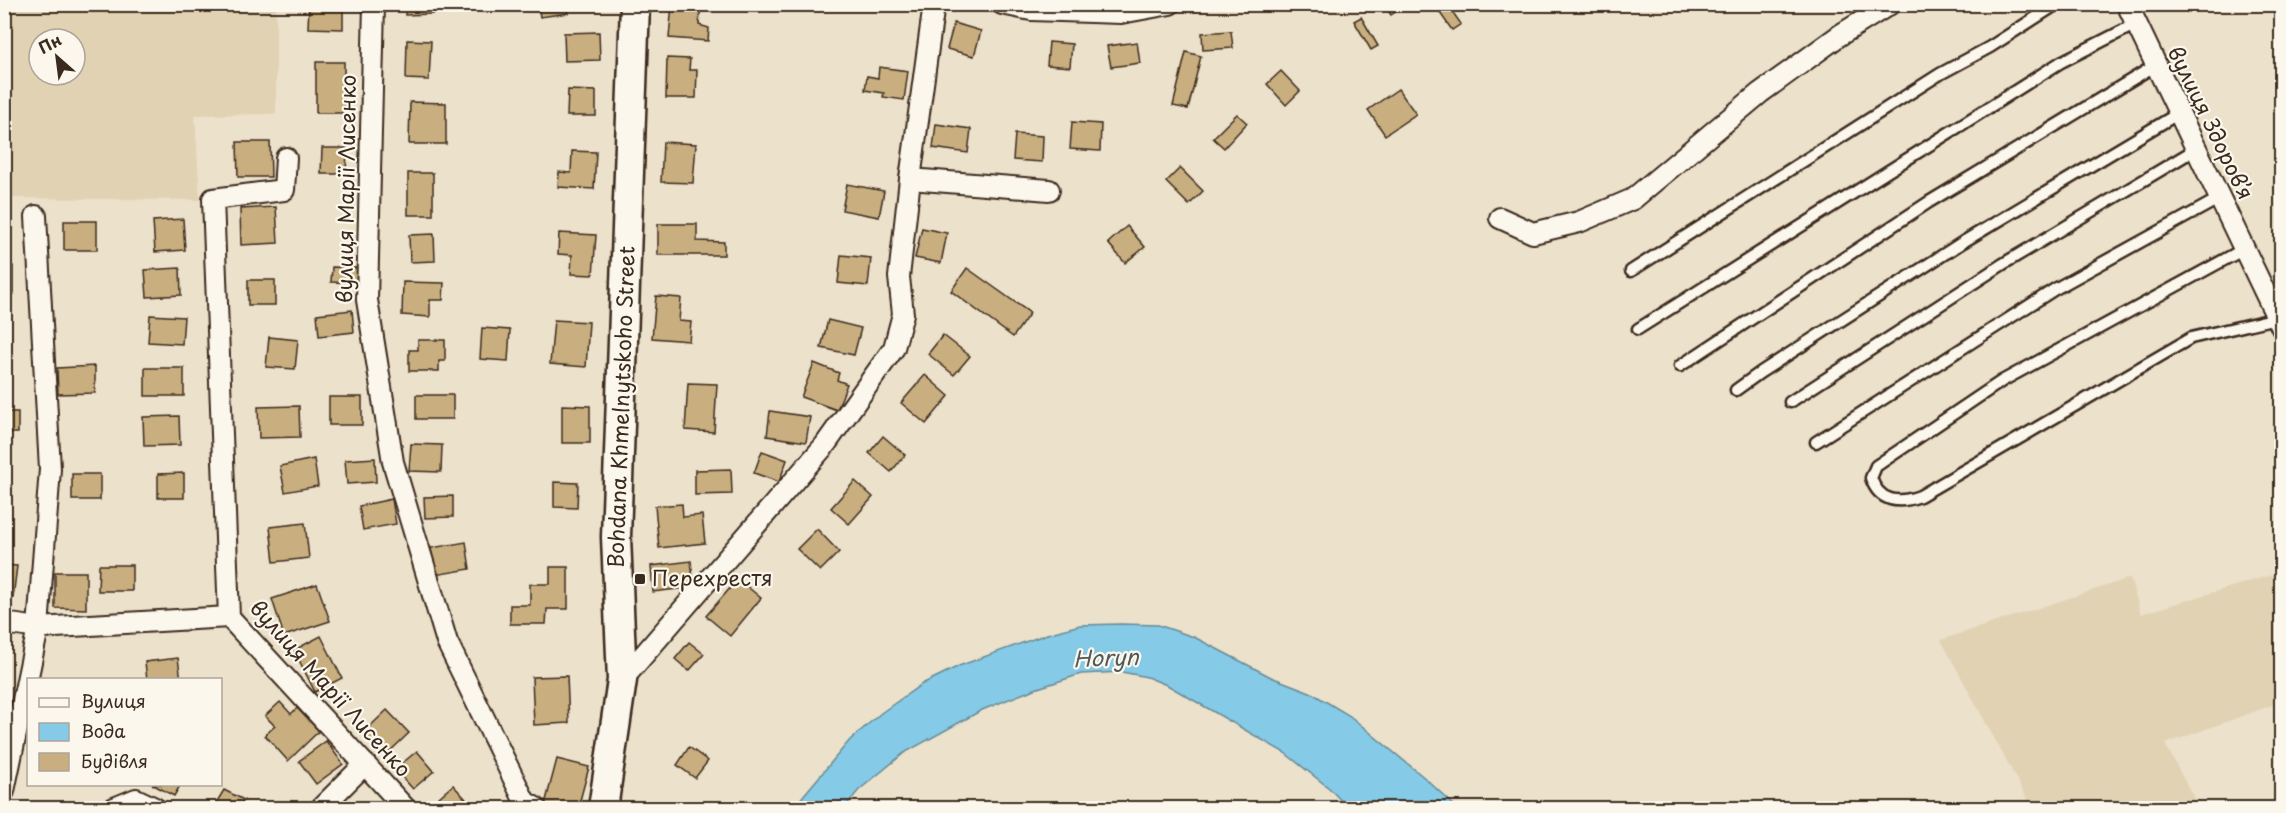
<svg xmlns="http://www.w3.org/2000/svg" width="2286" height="813" viewBox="0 0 2286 813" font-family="'Playpen Sans',sans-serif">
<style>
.built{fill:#e2d2b4;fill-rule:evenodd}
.water{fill:#85cae6;stroke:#678a96;stroke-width:1.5}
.building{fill:#c9af7f;stroke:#3b2a1e;stroke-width:1.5}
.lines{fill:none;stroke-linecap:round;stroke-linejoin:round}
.lane-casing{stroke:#3b2a1e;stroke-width:15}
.street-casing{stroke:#3b2a1e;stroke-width:24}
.secondary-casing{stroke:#3b2a1e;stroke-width:33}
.lane{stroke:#fbf7ec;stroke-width:10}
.street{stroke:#fbf7ec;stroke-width:20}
.secondary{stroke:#fbf7ec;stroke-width:28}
.poi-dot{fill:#3b2a1e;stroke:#fbf7ec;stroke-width:2}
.labels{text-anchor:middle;stroke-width:4.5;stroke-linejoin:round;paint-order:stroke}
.street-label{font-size:21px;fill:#3b2a1e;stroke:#fbf7ec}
.poi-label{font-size:21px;fill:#3b2a1e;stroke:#fbf7ec;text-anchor:start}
.water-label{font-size:22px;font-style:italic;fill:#515a5a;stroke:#fbf7ec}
</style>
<rect width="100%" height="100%" fill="#ece1cb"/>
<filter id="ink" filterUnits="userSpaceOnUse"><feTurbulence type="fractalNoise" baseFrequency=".0167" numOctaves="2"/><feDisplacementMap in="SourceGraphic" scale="12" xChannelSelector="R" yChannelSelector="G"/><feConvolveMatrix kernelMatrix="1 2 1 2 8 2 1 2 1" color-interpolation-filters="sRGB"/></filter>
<g filter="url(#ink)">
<g class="built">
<path d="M5,4l271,1v109l-81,1 5,85 -195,-2zM39,39h36v36h-36z"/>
<path d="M2281,572v130l-116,42 34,64h-167l-91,-168 189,-62 11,36z"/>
</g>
<path class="water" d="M1121,624l37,1 36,12 77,40 39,15 40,24 76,63 31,29h-109l-19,-20 -44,-35 -116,-67 -22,-9 -25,-5 -41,2 -49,16 -50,20 -78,43 -45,37 -15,18h-51l57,-68 31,-27 41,-29 37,-18 88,-32 33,-9z"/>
<g class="building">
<path d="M309,4h34v25l-35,-1z"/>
<path d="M405,4h27v10l-27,1z"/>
<path d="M538,4h28l2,9 -28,4z"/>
<path d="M672,4h29l-2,21 10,3 -1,13 -39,-3z"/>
<path d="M879,4h38v2l-38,4z"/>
<path d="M1384,4h21l1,1 -15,10z"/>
<path d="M1438,4h9l14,20 -9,6 -17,-24z"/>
<path d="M1361,17l17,29 -7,4 -17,-29z"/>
<path d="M954,23l27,8 -7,25 -27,-7z"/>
<path d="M1231,31l2,17 -30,2 -1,-17z"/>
<path d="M599,32l1,28 -35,1 -1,-28z"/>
<path d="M407,40l24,1 -2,39 -23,-1z"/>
<path d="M1049,42l23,2 -2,23 -23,-2z"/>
<path d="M1137,42l3,21 -29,4 -4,-21z"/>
<path d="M1186,52l15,4 -13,53 -15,-3z"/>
<path d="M667,58l23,1 -1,11h8l-1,28h-30z"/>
<rect x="316" y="62" width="28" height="51"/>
<path d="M879,67l29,4 -4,29 -21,-3 1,-4 -19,-3 2,-14 11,2z"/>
<path d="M1281,71l19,20 -14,14 -19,-21z"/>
<path d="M1398,89l18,25 -31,21 -17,-25z"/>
<path d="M568,90l28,1v25h-29z"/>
<path d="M410,102l36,1v41h-37z"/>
<path d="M1237,114l10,9 -23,25 -11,-10z"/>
<path d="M1072,122l29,2 -1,27 -30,-2z"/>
<path d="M936,124l35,5 -3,24 -35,-5z"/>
<path d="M1015,134l28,2 -1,26 -29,-2z"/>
<path d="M237,142h33l1,35h-33z"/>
<path d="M663,142l33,2 -3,39 -32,-1z"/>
<path d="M322,148h25l-1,26h-25z"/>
<path d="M572,151l24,1 -2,37 -36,-2 1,-15 12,1z"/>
<path d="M1180,168l23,23 -14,14 -23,-23z"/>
<rect x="408" y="173" width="25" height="42"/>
<path d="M847,184l37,7 -5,26 -37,-7z"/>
<path d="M276,207l2,36 -37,2 -1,-36z"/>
<path d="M183,219l2,31 -30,2 -2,-31z"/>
<rect x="64" y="221" width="33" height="29"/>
<path d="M658,224h39v17l27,1v13h-66z"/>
<path d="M1127,226l18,21 -20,16 -17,-20z"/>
<path d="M922,228l25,5 -6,30 -26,-5z"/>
<path d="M559,233l37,2 -3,40 -22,-1 1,-19 -14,-1z"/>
<path d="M434,234l1,27 -25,1 -1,-27z"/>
<path d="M841,255l30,3 -3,28 -30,-3z"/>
<path d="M4,266h9v28l-9,-1z"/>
<path d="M332,267l27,1 -1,15 -27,-1z"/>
<path d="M180,268l1,27 -34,2 -2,-27z"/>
<path d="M967,268l63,45 -17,24 -62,-46z"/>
<rect x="248" y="280" width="27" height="25"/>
<path d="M403,282l41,1 -1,17h-13v17l-28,-2z"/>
<path d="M656,296l25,2 -2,23 12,1 -2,19 -37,-3z"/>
<path d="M352,310l2,22 -35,4 -2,-22z"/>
<path d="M150,315l34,2 -2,27 -34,-2z"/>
<path d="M554,320l35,2 -3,45 -36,-3z"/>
<path d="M828,320l33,8 -7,27 -33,-7z"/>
<path d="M482,328l28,2 -2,31 -28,-2z"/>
<path d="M943,335l27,21 -16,19 -26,-21z"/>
<path d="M269,337l29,3 -3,29 -29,-2z"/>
<path d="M418,340h27v21h-6v10h-30v-21h9z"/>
<path d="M814,363l25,10 -2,7 10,4 -10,26 -36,-13z"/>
<path d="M95,366v27l-37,1 -1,-26z"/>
<rect x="145" y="368" width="39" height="28"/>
<path d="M925,375l24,21 -23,28 -25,-21z"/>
<path d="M688,383l29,1 -3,48 -29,-2z"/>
<rect x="416" y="395" width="37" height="24"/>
<rect x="329" y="397" width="33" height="28"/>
<path d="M562,405l28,1v37h-28z"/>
<path d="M299,406l1,31 -41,1 -1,-31z"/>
<path d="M770,411l40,6 -4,25 -39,-6z"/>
<rect x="4" y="412" width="14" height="21"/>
<path d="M179,416l1,29 -36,1 -1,-29z"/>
<path d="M883,436l22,19 -14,17 -22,-19z"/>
<path d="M411,444l31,1 -1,27 -32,-1z"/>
<path d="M762,451l25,9 -8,22 -25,-9z"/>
<path d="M375,458l1,24 -29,2 -2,-24z"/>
<path d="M314,459l4,27 -33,6 -5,-26z"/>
<path d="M731,469l1,25 -37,1v-25z"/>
<path d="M184,473v25h-26v-24z"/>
<rect x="72" y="474" width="28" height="26"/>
<path d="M855,481l18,16 -24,27 -18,-16z"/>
<path d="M554,482l24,1 -1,25 -23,-1z"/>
<path d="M453,496v21l-28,1 -1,-21z"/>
<path d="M392,499l4,25 -33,6 -4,-24z"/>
<path d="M682,504l1,13 19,-2 3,28 -46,5 -4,-42z"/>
<path d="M305,523l4,35 -35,4 -4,-35z"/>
<path d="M817,529l22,23 -19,19 -23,-22z"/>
<path d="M466,542l4,27 -35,6 -4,-27z"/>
<path d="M691,561l3,26 -41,5 -2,-26z"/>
<path d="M4,565l13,1 -4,32 -9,-1z"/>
<path d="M99,565h33v26h-34z"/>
<path d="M550,567h18v42h-21l-1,15h-36v-19h20v-21h20z"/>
<path d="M55,572h31v37l-31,-1z"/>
<path d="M738,579l23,19 -31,38 -24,-20z"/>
<path d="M317,584l13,37 -46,15 -12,-37z"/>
<path d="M321,636l21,42 -27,14 -21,-42z"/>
<path d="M689,642l15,12 -15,17 -14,-12z"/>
<path d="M178,658l3,22h-34l-2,-18z"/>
<path d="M567,676l2,47 -35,2 -2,-48z"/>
<path d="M280,702l11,12 6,-6 22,23 -31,30 -23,-26 10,-9 -10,-10z"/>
<path d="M387,710l22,23 -24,23 -22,-23z"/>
<path d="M326,741l17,23 -27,20 -17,-23z"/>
<path d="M689,747l19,14 -13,17 -18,-13z"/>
<path d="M417,751l17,20 -21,18 -18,-20z"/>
<path d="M557,759l32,8 -11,41h-34z"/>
<path d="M152,784h29l-7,12z"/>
<path d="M453,785l21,23h-39l-4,-4z"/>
<path d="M224,790l20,10 -5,8h-26z"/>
</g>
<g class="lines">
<defs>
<g id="lane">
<path d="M2244,249l-242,132 -126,85 -5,12c8,24 27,26 49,18l271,-158 86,-20"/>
<path d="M1631,271l309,-197 50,-27 67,-43"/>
<path d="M1638,329l423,-267 75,-38"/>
<path d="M1680,366l249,-164 227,-137"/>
<path d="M1736,390l25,-18 202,-130 216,-129"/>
<path d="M1790,402l213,-138 193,-115"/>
<path d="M1816,442l239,-153 165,-91"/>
</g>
<g id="street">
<path d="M374,4l-7,296 26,162 54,180 78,160 11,6"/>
<path d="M1002,4l29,6 90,3 49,-9"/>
<path d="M2127,4l155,324"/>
<path d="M286,158l-2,32 -71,9 16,418 176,191"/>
<path d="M910,179l139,11"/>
<path d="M36,216l14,253 -12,159 191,-11"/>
<path d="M1500,218l33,15 46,-11 54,-23 127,-106 80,-58 50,-31"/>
<path d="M4,623l34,5 -34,163"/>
<path d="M622,680l203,-235 69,-97 9,-34 -4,-37 11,-98 24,-175"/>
<path d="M114,808l22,-9 19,9"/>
<path d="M321,808l44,-44"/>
</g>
<path id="secondary" d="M603,808l19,-128 -6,-143 19,-533"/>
</defs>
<use href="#lane" class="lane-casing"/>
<use href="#street" class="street-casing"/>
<use href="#secondary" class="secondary-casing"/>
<use href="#lane" class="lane"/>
<use href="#street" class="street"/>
<use href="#secondary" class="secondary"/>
</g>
</g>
<rect class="poi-dot" x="634" y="573" width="12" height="12" rx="3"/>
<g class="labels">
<g class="street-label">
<text transform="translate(2210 123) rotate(64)" y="7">вулиця Здоровʼя</text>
<text transform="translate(347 189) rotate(-89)" y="7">вулиця Марії Лисенко</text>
<text transform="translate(622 407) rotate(-88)" y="7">Bohdana Khmelnytskoho Street</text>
<text transform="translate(330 689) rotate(48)" y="7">вулиця Марії Лисенко</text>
</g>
<g class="poi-label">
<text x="652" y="586">Перехрестя</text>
</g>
<g class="water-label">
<text transform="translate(1106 658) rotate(-2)" y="8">Horyn</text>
</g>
</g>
<rect width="2286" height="813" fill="none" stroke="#fbf7ec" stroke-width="24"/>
<rect x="12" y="12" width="2262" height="789" fill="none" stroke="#3b2a1e" stroke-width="2" filter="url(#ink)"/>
<rect x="27" y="678" width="195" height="108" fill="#fbf7ec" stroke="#aea59a" stroke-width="1.5"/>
<rect x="39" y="698" width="30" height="9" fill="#fbf7ec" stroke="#aea59a" stroke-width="1.5"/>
<text x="81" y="708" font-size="18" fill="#3b2a1e">Вулиця</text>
<rect x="39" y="723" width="30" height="18" fill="#85cae6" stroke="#aea59a" stroke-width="1.5"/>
<text x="81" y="738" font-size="18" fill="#3b2a1e">Вода</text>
<rect x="39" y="753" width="30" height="18" fill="#c9af7f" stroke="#aea59a" stroke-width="1.5"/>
<text x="81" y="768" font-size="18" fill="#3b2a1e">Будівля</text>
<g transform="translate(57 57) rotate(332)"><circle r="28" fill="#fbf7ec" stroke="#aea59a" stroke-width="1.5"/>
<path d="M0-4.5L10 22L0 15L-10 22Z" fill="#3b2a1e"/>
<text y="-9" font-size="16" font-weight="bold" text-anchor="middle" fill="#3b2a1e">Пн</text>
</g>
</svg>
